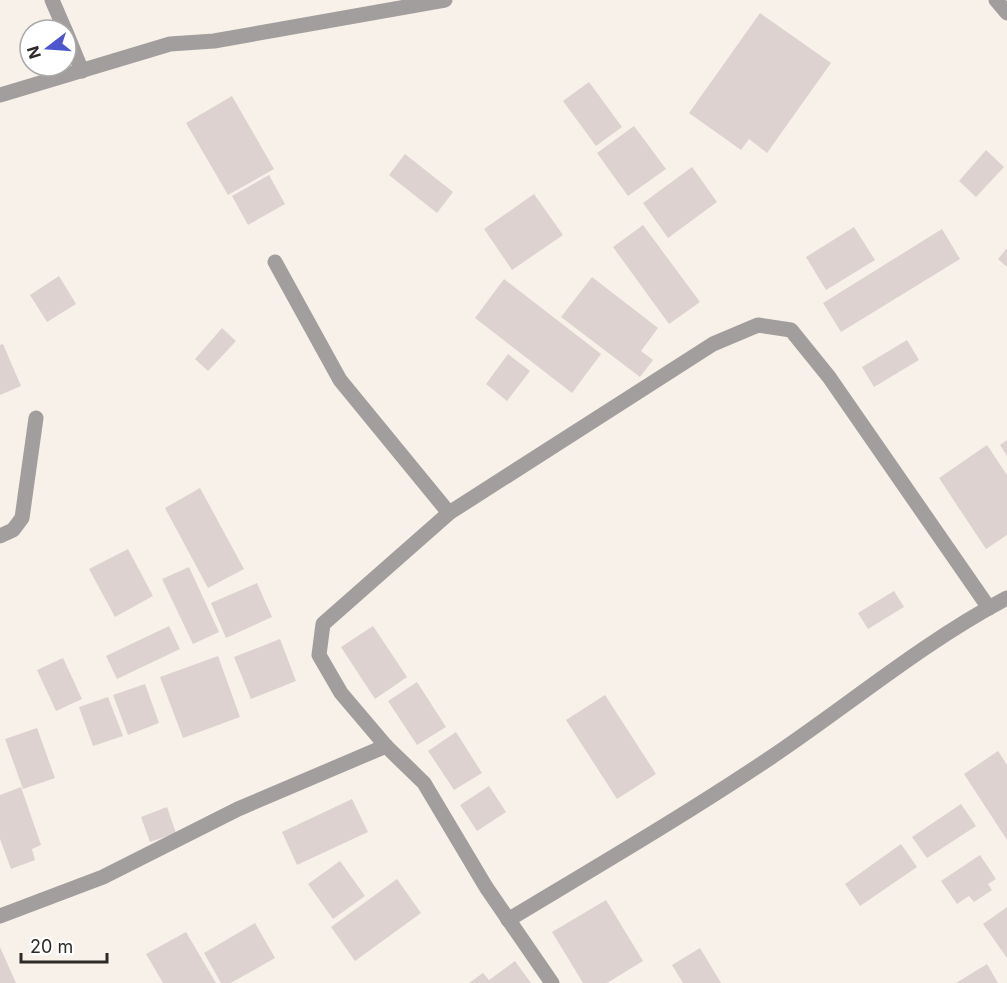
<svg xmlns="http://www.w3.org/2000/svg" width="1007" height="983" viewBox="0 0 1007 983" font-family="Inter,sans-serif">
<style>
.building{fill:#ddd2d0}
.lines{fill:none;stroke-linecap:round;stroke-linejoin:round}
.minor{stroke:#a29e9d;stroke-width:15}
</style>
<rect width="100%" height="100%" fill="#f8f1e9"/>
<g class="building">
<path d="M760,13l71,50 -64,90 -18,-14 -8,11 -52,-37z"/>
<path d="M589,82l33,45 -26,19 -33,-45z"/>
<path d="M232,96l42,73 -46,26 -42,-72z"/>
<path d="M634,126l32,43 -38,27 -31,-43z"/>
<path d="M986,150l18,17 -28,30 -17,-16z"/>
<path d="M405,154l48,38 -16,21 -48,-38z"/>
<path d="M692,167l25,35 -49,36 -25,-35z"/>
<path d="M269,175l16,29 -37,21 -16,-29z"/>
<path d="M534,194l29,41 -51,35 -28,-41z"/>
<path d="M643,225l57,77 -31,22 -56,-77z"/>
<path d="M854,227l21,33 -49,30 -20,-33z"/>
<path d="M942,229l18,30 -119,73 -18,-29z"/>
<path d="M1007,248v19l-9,-8z"/>
<path d="M59,276l17,28 -29,18 -17,-27z"/>
<path d="M592,277l66,51 -17,23 12,9 -13,17 -79,-60z"/>
<path d="M504,279l97,75 -29,39 -97,-75z"/>
<path d="M222,328l14,13 -28,30 -13,-12z"/>
<path d="M907,340l12,20 -45,27 -12,-20z"/>
<path d="M3,344l18,42 -21,9v-50z"/>
<path d="M508,354l22,17 -23,30 -21,-17z"/>
<path d="M1007,440v16l-7,-11z"/>
<path d="M987,445l20,30v60l-21,14 -47,-71z"/>
<path d="M200,488l44,81 -36,19 -43,-80z"/>
<path d="M128,549l25,47 -38,21 -26,-48z"/>
<path d="M189,567l30,65 -26,12 -31,-65z"/>
<path d="M257,583l15,34 -46,21 -15,-35z"/>
<path d="M894,591l10,16 -36,22 -10,-16z"/>
<path d="M169,626l11,23 -63,30 -11,-23z"/>
<path d="M373,626l34,51 -32,22 -34,-52z"/>
<path d="M280,639l16,42 -45,18 -17,-42z"/>
<path d="M218,656l22,61 -57,21 -23,-61z"/>
<path d="M63,658l19,41 -26,12 -19,-41z"/>
<path d="M417,682l29,45 -29,18 -29,-44z"/>
<path d="M145,684l14,39 -31,12 -15,-40z"/>
<path d="M605,695l51,79 -39,25 -51,-79z"/>
<path d="M108,697l15,39 -30,10 -14,-39z"/>
<path d="M37,728l18,50 -32,11 -18,-50z"/>
<path d="M456,732l26,41 -28,17 -26,-39z"/>
<path d="M998,751l9,14v75l-43,-66z"/>
<path d="M489,786l17,26 -29,19 -17,-26z"/>
<path d="M21,787l20,58 -9,4 3,11 -24,9 -11,-30v-44z"/>
<path d="M352,799l16,33 -71,33 -15,-33z"/>
<path d="M961,804l15,22 -49,32 -15,-21z"/>
<path d="M167,807l9,26 -26,9 -9,-25z"/>
<path d="M901,844l16,23 -57,39 -15,-22z"/>
<path d="M980,855l16,24 -8,5 4,6 -18,12 -5,-6 -12,8 -16,-23z"/>
<path d="M340,861l25,35 -32,23 -25,-35z"/>
<path d="M397,879l24,34 -66,48 -24,-34z"/>
<path d="M606,900l37,61 -36,22h-24l-31,-51z"/>
<path d="M1007,907v51l-24,-34z"/>
<path d="M255,923l20,35 -44,25h-10l-17,-30z"/>
<path d="M186,932l30,51h-53l-17,-29z"/>
<path d="M0,947l16,36h-16z"/>
<path d="M700,948l21,35h-38l-11,-18z"/>
<path d="M515,961l16,22h-62l14,-10 6,7z"/>
<path d="M987,964l11,19h-42z"/>
</g>
<g class="lines">
<g class="minor">
<path d="M52,0l13,30"/>
<path d="M996,0l11,13"/>
<path d="M66,32l16,39"/>
<path d="M0,95l170,-51 44,-3 231,-41"/>
<path d="M275,262l65,118 109,133"/>
<path d="M0,536l13,-6 9,-12 14,-100"/>
<path d="M0,916l103,-39 135,-68 148,-63"/>
<path d="M508,920c88,-53 177,-105 262,-162 79,-53 152,-115 237,-160"/>
<path d="M552,983l-66,-96 -62,-104 -38,-37 -45,-53 -22,-38 4,-31 126,-111 264,-169 45,-19 33,5 38,47 160,231"/>
</g>
</g>
<g transform="translate(48 48) rotate(253)"><circle r="28" fill="#ffffff" stroke="#abaaa9" stroke-width="1.5"/>
<path d="M0-4.5L10 22L0 15L-10 22Z" fill="#4c57cd"/>
<text y="-9" font-size="16" font-weight="bold" text-anchor="middle" fill="#2d2a27">N</text>
</g>
<path d="M21 953v9h86v-9" fill="none" stroke="#2d2a27" stroke-width="3"/>
<text x="30" y="953" font-size="18" fill="#2d2a27" stroke="#ffffff" stroke-width="4.5" paint-order="stroke">20 m</text>
</svg>
